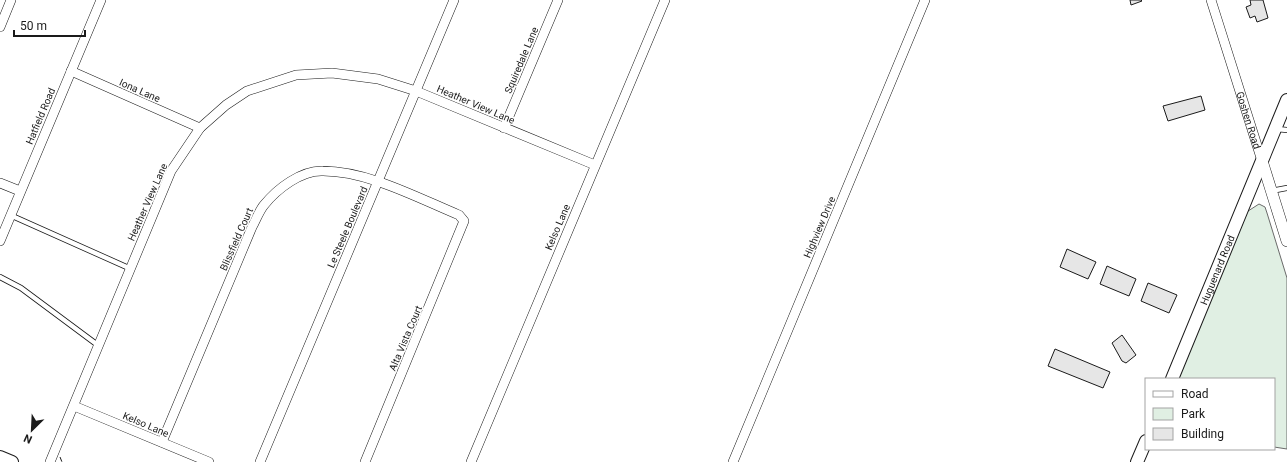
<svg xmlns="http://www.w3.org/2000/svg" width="1287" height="462" viewBox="0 0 1287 462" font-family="Roboto,sans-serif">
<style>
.green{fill:#e0efe3;stroke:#6a6a6a}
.building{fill:#e6e6e6;stroke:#1a1a1a}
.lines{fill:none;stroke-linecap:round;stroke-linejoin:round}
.service-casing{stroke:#1a1a1a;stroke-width:6}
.minor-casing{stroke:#1a1a1a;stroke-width:10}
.tertiary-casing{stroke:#1a1a1a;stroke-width:12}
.secondary-casing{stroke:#1a1a1a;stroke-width:14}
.service{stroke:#fff;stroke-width:4.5}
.minor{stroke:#fff;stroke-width:9}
.tertiary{stroke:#fff;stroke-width:11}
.secondary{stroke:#fff;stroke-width:12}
.fence{stroke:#1a1a1a;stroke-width:1;stroke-dasharray:5 2;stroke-linecap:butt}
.labels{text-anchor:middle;stroke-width:3;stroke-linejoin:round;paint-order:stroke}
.street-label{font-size:10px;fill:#1a1a1a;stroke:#fff}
</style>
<rect width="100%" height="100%" fill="#fff"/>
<path class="green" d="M1259,204l6,3 2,6 20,65v171l-13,-2v-68h-98l69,-166z"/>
<g class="building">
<path d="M1130,0h11l1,1 -11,4z"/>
<path d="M1250,0h13l5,18 -11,4 -2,-6 -5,2 -4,-11 5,-2z"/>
<path d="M1201,96l4,14 -37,11 -5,-15z"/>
<path d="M1067,249l29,13 -8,17 -28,-12z"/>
<path d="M1107,266l29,13 -7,17 -29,-12z"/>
<path d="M1148,283l29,12 -8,18 -28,-12z"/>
<path d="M1122,335l14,20 -10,8 -4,-2 -10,-18z"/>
<path d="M1055,349l55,23 -7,16 -55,-22z"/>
</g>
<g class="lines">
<defs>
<g id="service">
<path d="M1277,129l10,1"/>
<path d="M1271,191l16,-3"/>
<path d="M10,215l121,54"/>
<path d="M0,277l21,11 78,58"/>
</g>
<g id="minor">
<path id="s1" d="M1211,0l51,161"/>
<path d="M0,27l11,-27"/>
<path d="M71,71l129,57"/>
<path d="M504,128l54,-128"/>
<path d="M0,183l20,8"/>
<path d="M0,241l101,-241"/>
<path d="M74,406l135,56"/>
<path d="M162,442l90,-215c4,-7 7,-16 12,-22 13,-16 37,-35 59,-34 45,0 95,27 136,44l5,6 -99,241"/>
<path d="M50,462l121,-291 29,-43 26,-23 21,-14 49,-16 36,-2 46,6 38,12 179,74"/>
<path d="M260,462l194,-462"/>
<path d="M471,462l194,-462"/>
<path d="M733,462l192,-462"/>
</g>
<path id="tertiary" d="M1262,161l25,80"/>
<g id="secondary">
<path id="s2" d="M1172,379l115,-279"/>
<path d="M0,457l12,5"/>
<path d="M1137,462l9,-21"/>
</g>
</defs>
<use href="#service" class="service-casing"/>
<use href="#minor" class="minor-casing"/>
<use href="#tertiary" class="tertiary-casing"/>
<use href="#secondary" class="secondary-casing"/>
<use href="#service" class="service"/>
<use href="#minor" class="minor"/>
<use href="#tertiary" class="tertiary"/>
<use href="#secondary" class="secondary"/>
<path class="fence" d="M60,457l2,5"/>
</g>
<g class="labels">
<g class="street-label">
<text transform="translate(521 60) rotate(-67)" y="4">Squiredale Lane</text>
<text transform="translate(140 90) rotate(24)" y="4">Iona Lane</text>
<text transform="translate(476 104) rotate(23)" y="4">Heather View Lane</text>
<text transform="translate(40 116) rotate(-67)" y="4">Hatfield Road</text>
<text dy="4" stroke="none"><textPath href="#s1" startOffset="126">Goshen Road</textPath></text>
<text transform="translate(147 202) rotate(-66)" y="4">Heather View Lane</text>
<text transform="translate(347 227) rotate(-67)" y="4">Le Steele Boulevard</text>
<text transform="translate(557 227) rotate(-67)" y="4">Kelso Lane</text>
<text transform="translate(819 227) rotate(-67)" y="4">Highview Drive</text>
<text transform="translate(236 239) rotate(-66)" y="4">Blissfield Court</text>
<text dy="4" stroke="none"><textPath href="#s2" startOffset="118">Huguenard Road</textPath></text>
<text transform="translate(405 338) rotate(-67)" y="4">Alta Vista Court</text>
<text transform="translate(146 424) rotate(23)" y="4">Kelso Lane</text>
</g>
</g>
<rect x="1145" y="378" width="130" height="72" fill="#ffffff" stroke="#a3a3a3"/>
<rect x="1153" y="391" width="20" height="6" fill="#ffffff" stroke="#a3a3a3"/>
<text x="1181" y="398" font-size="12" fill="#1a1a1a">Road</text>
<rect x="1153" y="408" width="20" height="12" fill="#e0efe3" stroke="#a3a3a3"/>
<text x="1181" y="418" font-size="12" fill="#1a1a1a">Park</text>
<rect x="1153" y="428" width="20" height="12" fill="#e6e6e6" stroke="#a3a3a3"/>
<text x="1181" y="438" font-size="12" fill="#1a1a1a">Building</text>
<g transform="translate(32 430) rotate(204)" stroke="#ffffff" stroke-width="3" paint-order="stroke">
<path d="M0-3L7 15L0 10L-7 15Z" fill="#1a1a1a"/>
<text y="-6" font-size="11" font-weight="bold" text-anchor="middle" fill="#1a1a1a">N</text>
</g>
<path d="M14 30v6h71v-6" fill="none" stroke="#1a1a1a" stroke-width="2"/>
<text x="20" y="30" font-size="12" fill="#1a1a1a" stroke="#ffffff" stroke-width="3" paint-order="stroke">50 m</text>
</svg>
